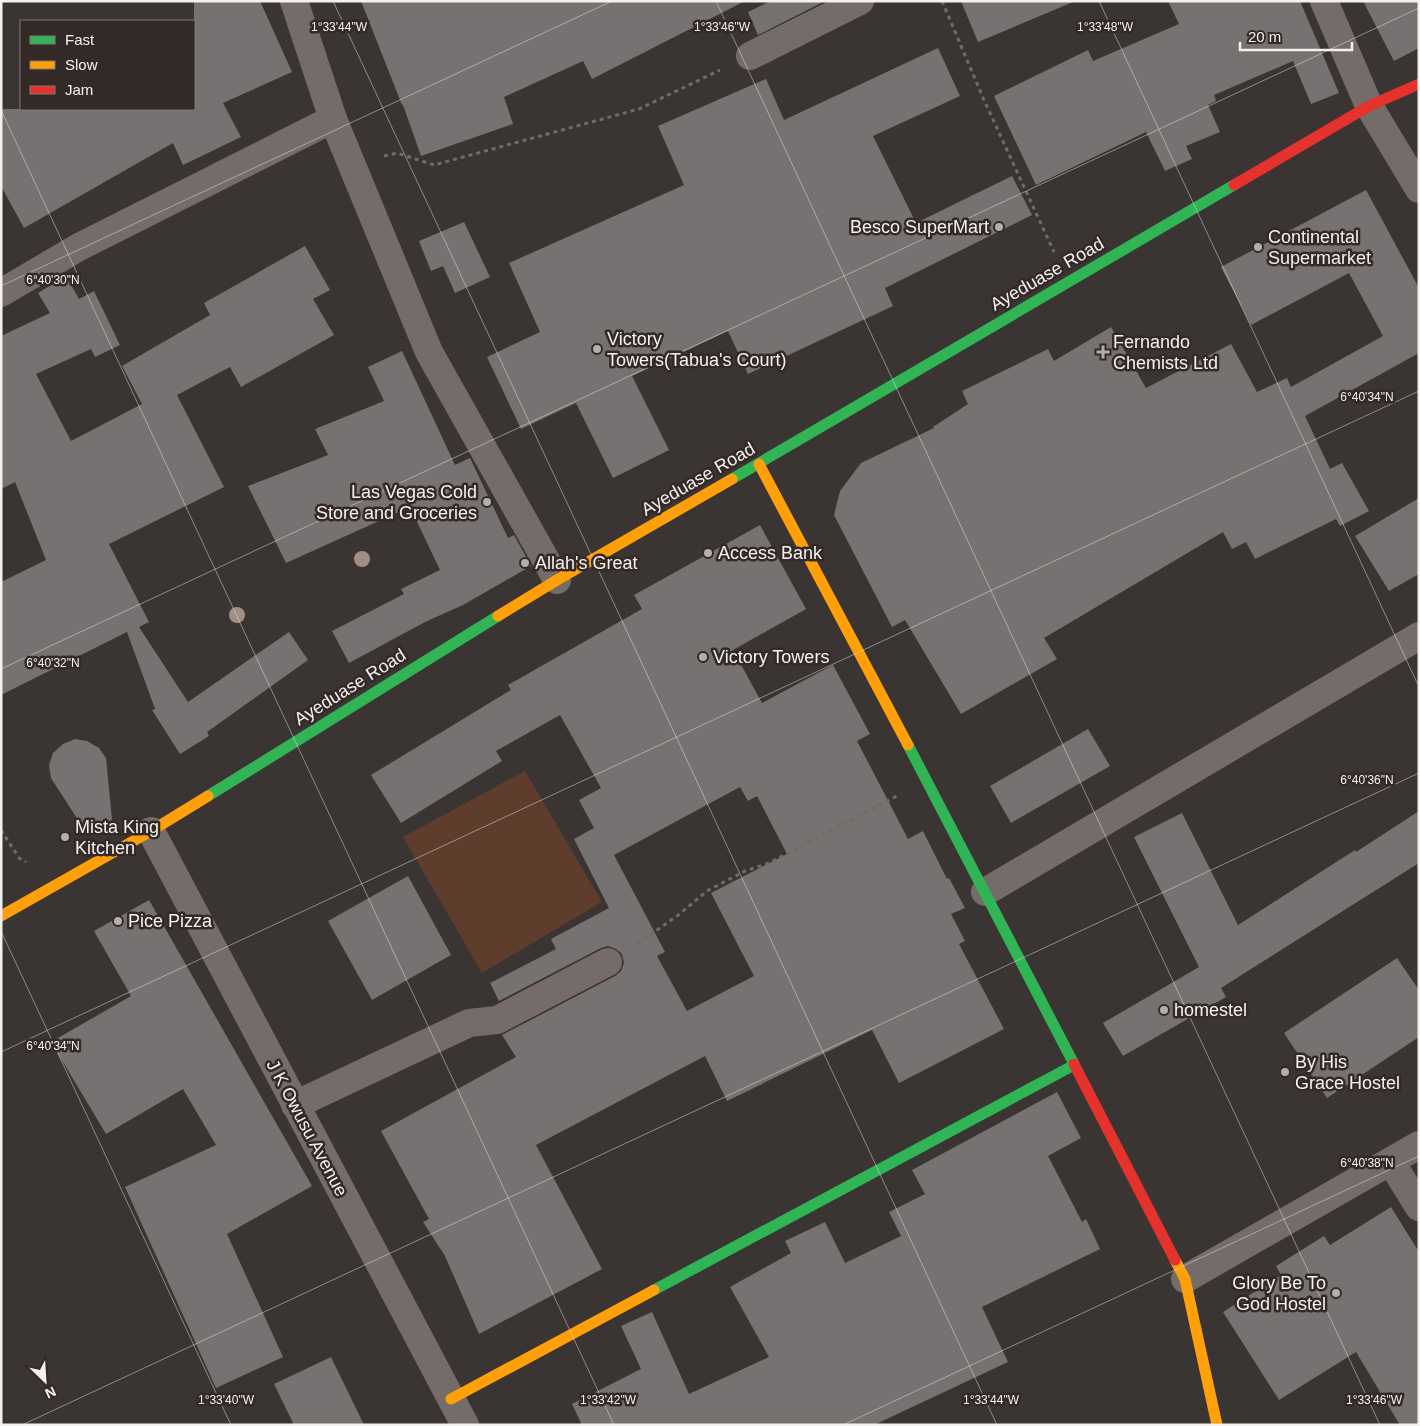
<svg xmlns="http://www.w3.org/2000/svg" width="1420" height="1426" viewBox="0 0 1420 1426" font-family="Arial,sans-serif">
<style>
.green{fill:#5f3d2d}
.building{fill:#767271;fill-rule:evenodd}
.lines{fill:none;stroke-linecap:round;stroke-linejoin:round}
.path{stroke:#716c6a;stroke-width:3;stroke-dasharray:4 4;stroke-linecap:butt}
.street{stroke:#756c6a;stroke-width:28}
.fast{stroke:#30b455;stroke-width:11}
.slow{stroke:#ff9f0a;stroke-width:11}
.jam{stroke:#e5322d;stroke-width:11}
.tree{fill:#a28e84}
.ticks{fill:none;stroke:#f6f0ee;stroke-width:1;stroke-opacity:0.45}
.poi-dot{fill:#b4afad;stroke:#332a27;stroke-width:2}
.labels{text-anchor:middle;stroke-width:5;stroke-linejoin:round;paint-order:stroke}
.poi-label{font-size:18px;fill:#f6f0ee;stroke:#332a27;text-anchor:start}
.street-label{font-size:18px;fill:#f6f0ee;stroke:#332a27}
.ticks-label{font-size:12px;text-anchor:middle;fill:#f6f0ee;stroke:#332a27;stroke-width:5;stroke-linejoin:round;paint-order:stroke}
</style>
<rect width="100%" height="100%" fill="#3a3533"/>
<path class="green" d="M525,771l77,131 -120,71 -79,-136z"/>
<g class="building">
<path d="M194,1h66l32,71 -69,31 18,34 -58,28 -10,-22 -149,85 -23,-42v-77h193z"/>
<path d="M361,1h384l-153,78 -9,-18 -79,36 9,27 -92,32 -18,-51h-1z"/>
<path d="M771,1h54l-67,34 -10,-23z"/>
<path d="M961,1h112v1l-95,40z"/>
<path d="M1168,1h132l39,92 -28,11 -18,-43 -79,34 2,6 -8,4 12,27 -34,14 6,13 -27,12 -19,-39 -110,53 -42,-89 94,-46 5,11 86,-37z"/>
<path d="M1363,1h56v47l-25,13z"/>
<path d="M938,48l22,48 -87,40 43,87 96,-47 20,39 -147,73 8,18 -145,68 -20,-43 -96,45 37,74 -56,28 -37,-75 -55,26 -34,-72 53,-25 -31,-69 175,-78 -26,-59 108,-47 18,41z"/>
<path d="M1366,190l53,98v65l-114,63 25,53 12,-6 27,48 -29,15 -4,-7 -81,40 -9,-17 -14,7 -9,-17 -179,106 13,21 -96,55 -56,-94 -13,7 -58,-112 6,-24 21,-28 73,-35 -1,-1 35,-23 -6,-13 86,-42 6,12 57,-34 35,61 85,-44 26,48 30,-14 4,9 92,-51 -34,-63 -98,52 -30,-58z"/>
<path d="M464,222l26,55 -35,16 -12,-27 -12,5 -12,-30z"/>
<path d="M305,246l25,44 -17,9 21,36 -93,52 -11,-20 -53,28 47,92 -115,57 40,78 -10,5 49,75 101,-70 19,28 -101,72 2,4 -29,18 -28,-44 3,-1 -28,-77 -126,63v-113l45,-22 -31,-78 -14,7v-153l49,-23 -12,-20 28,-17 13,23 15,-8 26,54 -25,12 -4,-8 -55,25 35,67 71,-37 -20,-38 88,-51 -6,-12z"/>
<path d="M402,351l53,114 15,-7 38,80 6,-3 17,31 -68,39 -38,17 -76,41 -17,-32 72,-37 -3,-5 39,-19 -30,-63 -124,56 -38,-77 80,-31 -13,-26 69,-28 -16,-34z"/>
<path d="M1419,498v76l-30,17 -34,-55z"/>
<path d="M760,525l46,84 -73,41 29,53 71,-38 37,69 -13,7 51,98 15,-8 24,48 2,-1 16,30 -14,6 14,27 -6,3 45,85 -105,54 -27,-53 -145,71 -22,-45 -169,89 66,124 -123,65 -34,-78 -22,-34 6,-3 -48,-88 135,-74 -14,-22 113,-59 6,-5 3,-8 -2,-9 -6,-5 -8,-3 -7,2 -102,53 -9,-18 66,-34 -5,-10 58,-31 -35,-69 20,-11 -15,-28 22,-12 -41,-73 -64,36 6,10 -101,62 -30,-48 140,-85 -3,-5 134,-76 -8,-14zM740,787l8,14 9,-5 30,58 -76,39 43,83 -67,35 -30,-55 8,-4 -51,-97z"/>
<path d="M1088,729l22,37 -99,57 -21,-37z"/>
<path d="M75,739l12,2 12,7 7,10 6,62 -25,14 -36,-56 -2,-13 4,-12 10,-9z"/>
<path d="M1419,811v52l-198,125 5,9 -103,59 -20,-33 96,-56 -65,-130 48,-24 56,112 117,-75 1,2z"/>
<path d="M408,876l43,79 -79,45 -44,-79z"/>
<path d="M149,900l163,286 -85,48 56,123 -67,31 -91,-201 91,-42 -33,-56 -77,45 -55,-92 80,-46 -37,-65z"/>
<path d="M1397,958l22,32v47l-92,61 -43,-65z"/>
<path d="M1057,1092l24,46 -33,18 34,66 4,-3 14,30 -118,58 26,55 -134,63h-292l-10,-21 69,-35 -20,-43 31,-14 37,82 80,-37 -39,-70 61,-34 -6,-12 40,-19 20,41 56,-27 -12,-24 36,-18 -13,-24z"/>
<path d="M1391,1207l28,45v173h-19l-44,-73 -77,48 -56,-88 58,-37 -5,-9 48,-30 6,9z"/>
<path d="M331,1357l33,68h-70l-20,-41z"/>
</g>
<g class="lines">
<g class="path">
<path d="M942,1l42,99 70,152"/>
<path d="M384,156l13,-3 37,12 205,-56 81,-39"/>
<path d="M1,830l18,28 7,4"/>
<path d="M637,944l40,-28 30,-25 38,-20 24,-8 128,-67"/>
</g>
<g class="street">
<path d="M294,1l39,118 96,233 128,228"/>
<path d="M1324,1l45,105 50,83"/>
<path d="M750,56l110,-55"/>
<path d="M1,293l78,-46 254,-128"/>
<path d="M151,831l314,594"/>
<path d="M985,892l434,-256"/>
<path d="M295,1105l174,-82 28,-3 111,-58"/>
<path d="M1391,1162l28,45"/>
<path d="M1185,1279l234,-134"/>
</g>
<g class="fast">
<path d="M732,479l502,-294"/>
<path d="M908,745l166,319"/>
<path d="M208,796l290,-180"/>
<path d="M654,1290l420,-225"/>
</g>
<g class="slow">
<path d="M759,464l149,281"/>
<path d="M498,616l59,-36 175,-101"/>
<path d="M1,916l150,-85 57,-35"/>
<path d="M1175,1260l10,19 32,146"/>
<path d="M451,1399l203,-109"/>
</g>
<g class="jam">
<path d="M1234,185l135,-79 50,-22"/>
<path d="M1074,1064l101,196"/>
</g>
</g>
<g class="tree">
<circle cx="362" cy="559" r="8"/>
<circle cx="237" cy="615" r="8"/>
</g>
<path class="ticks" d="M333,1l664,1424M716,1l664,1424M1099,1l320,686M1,110l613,1315M1,286l611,-285M1,669l1418,-661M1,931l230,494M1,1052l1418,-661M22,1425l1397,-652M843,1425l576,-269"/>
<g class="poi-dot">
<circle cx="999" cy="227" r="5"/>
<circle cx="1258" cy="247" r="5"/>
<circle cx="597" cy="349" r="5"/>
<path d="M1100.5 344.5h5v5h5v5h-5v5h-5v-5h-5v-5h5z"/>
<circle cx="487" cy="502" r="5"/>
<circle cx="708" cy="553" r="5"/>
<circle cx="525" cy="563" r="5"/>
<circle cx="703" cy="657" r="5"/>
<circle cx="65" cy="837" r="5"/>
<circle cx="118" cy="921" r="5"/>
<circle cx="1164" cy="1010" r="5"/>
<circle cx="1285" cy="1072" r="5"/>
<circle cx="1336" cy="1293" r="5"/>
</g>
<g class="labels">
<g class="poi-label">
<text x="989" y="233" text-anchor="end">Besco SuperMart</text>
<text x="1268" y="243">Continental<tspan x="1268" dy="21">Supermarket</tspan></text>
<text x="607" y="345">Victory<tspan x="607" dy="21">Towers(Tabua's Court)</tspan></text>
<text x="1113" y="348">Fernando<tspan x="1113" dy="21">Chemists Ltd</tspan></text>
<text x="477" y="498" text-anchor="end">Las Vegas Cold<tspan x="477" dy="21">Store and Groceries</tspan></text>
<text x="718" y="559">Access Bank</text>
<text x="535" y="569">Allah's Great</text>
<text x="713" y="663">Victory Towers</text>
<text x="75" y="833">Mista King<tspan x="75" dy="21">Kitchen</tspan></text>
<text x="128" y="927">Pice Pizza</text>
<text x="1174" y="1016">homestel</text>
<text x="1295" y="1068">By His<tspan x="1295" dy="21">Grace Hostel</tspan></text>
<text x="1326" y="1289" text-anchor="end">Glory Be To<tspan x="1326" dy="21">God Hostel</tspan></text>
</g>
<g class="street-label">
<text transform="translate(1047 274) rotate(-30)" y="6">Ayeduase Road</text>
<text transform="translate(698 479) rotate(-30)" y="6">Ayeduase Road</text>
<text transform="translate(350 687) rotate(-32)" y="6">Ayeduase Road</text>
<text transform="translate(307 1128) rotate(62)" y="6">J K Owusu Avenue</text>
</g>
</g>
<g class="ticks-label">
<text x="339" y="31">1°33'44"W</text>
<text x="722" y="31">1°33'46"W</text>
<text x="1105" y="31">1°33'48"W</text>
<text x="53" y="284">6°40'30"N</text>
<text x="1367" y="401">6°40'34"N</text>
<text x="53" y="667">6°40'32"N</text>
<text x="1367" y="784">6°40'36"N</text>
<text x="53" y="1050">6°40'34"N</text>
<text x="1367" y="1167">6°40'38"N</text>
<text x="226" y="1404">1°33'40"W</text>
<text x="608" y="1404">1°33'42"W</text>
<text x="991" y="1404">1°33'44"W</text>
<text x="1374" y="1404">1°33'46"W</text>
</g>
<rect width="1420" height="1426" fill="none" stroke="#f6f0ee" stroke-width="5"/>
<rect x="20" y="20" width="175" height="90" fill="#332a27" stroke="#817977"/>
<rect x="30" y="36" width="25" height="8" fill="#30b455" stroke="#817977"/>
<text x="65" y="45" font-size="15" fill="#f6f0ee">Fast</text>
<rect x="30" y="61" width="25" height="8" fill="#ff9f0a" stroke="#817977"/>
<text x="65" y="70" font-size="15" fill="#f6f0ee">Slow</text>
<rect x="30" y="86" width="25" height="8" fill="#e5322d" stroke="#817977"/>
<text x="65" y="95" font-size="15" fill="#f6f0ee">Jam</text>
<g transform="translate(45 1381) rotate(155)" stroke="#332a27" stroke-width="4" paint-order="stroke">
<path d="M0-4L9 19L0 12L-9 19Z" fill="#f6f0ee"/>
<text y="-8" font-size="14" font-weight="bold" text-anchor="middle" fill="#f6f0ee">N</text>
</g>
<path d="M1240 42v8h112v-8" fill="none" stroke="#f6f0ee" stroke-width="2.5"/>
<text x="1248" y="42" font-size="15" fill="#f6f0ee" stroke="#332a27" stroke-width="4" paint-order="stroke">20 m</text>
</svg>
